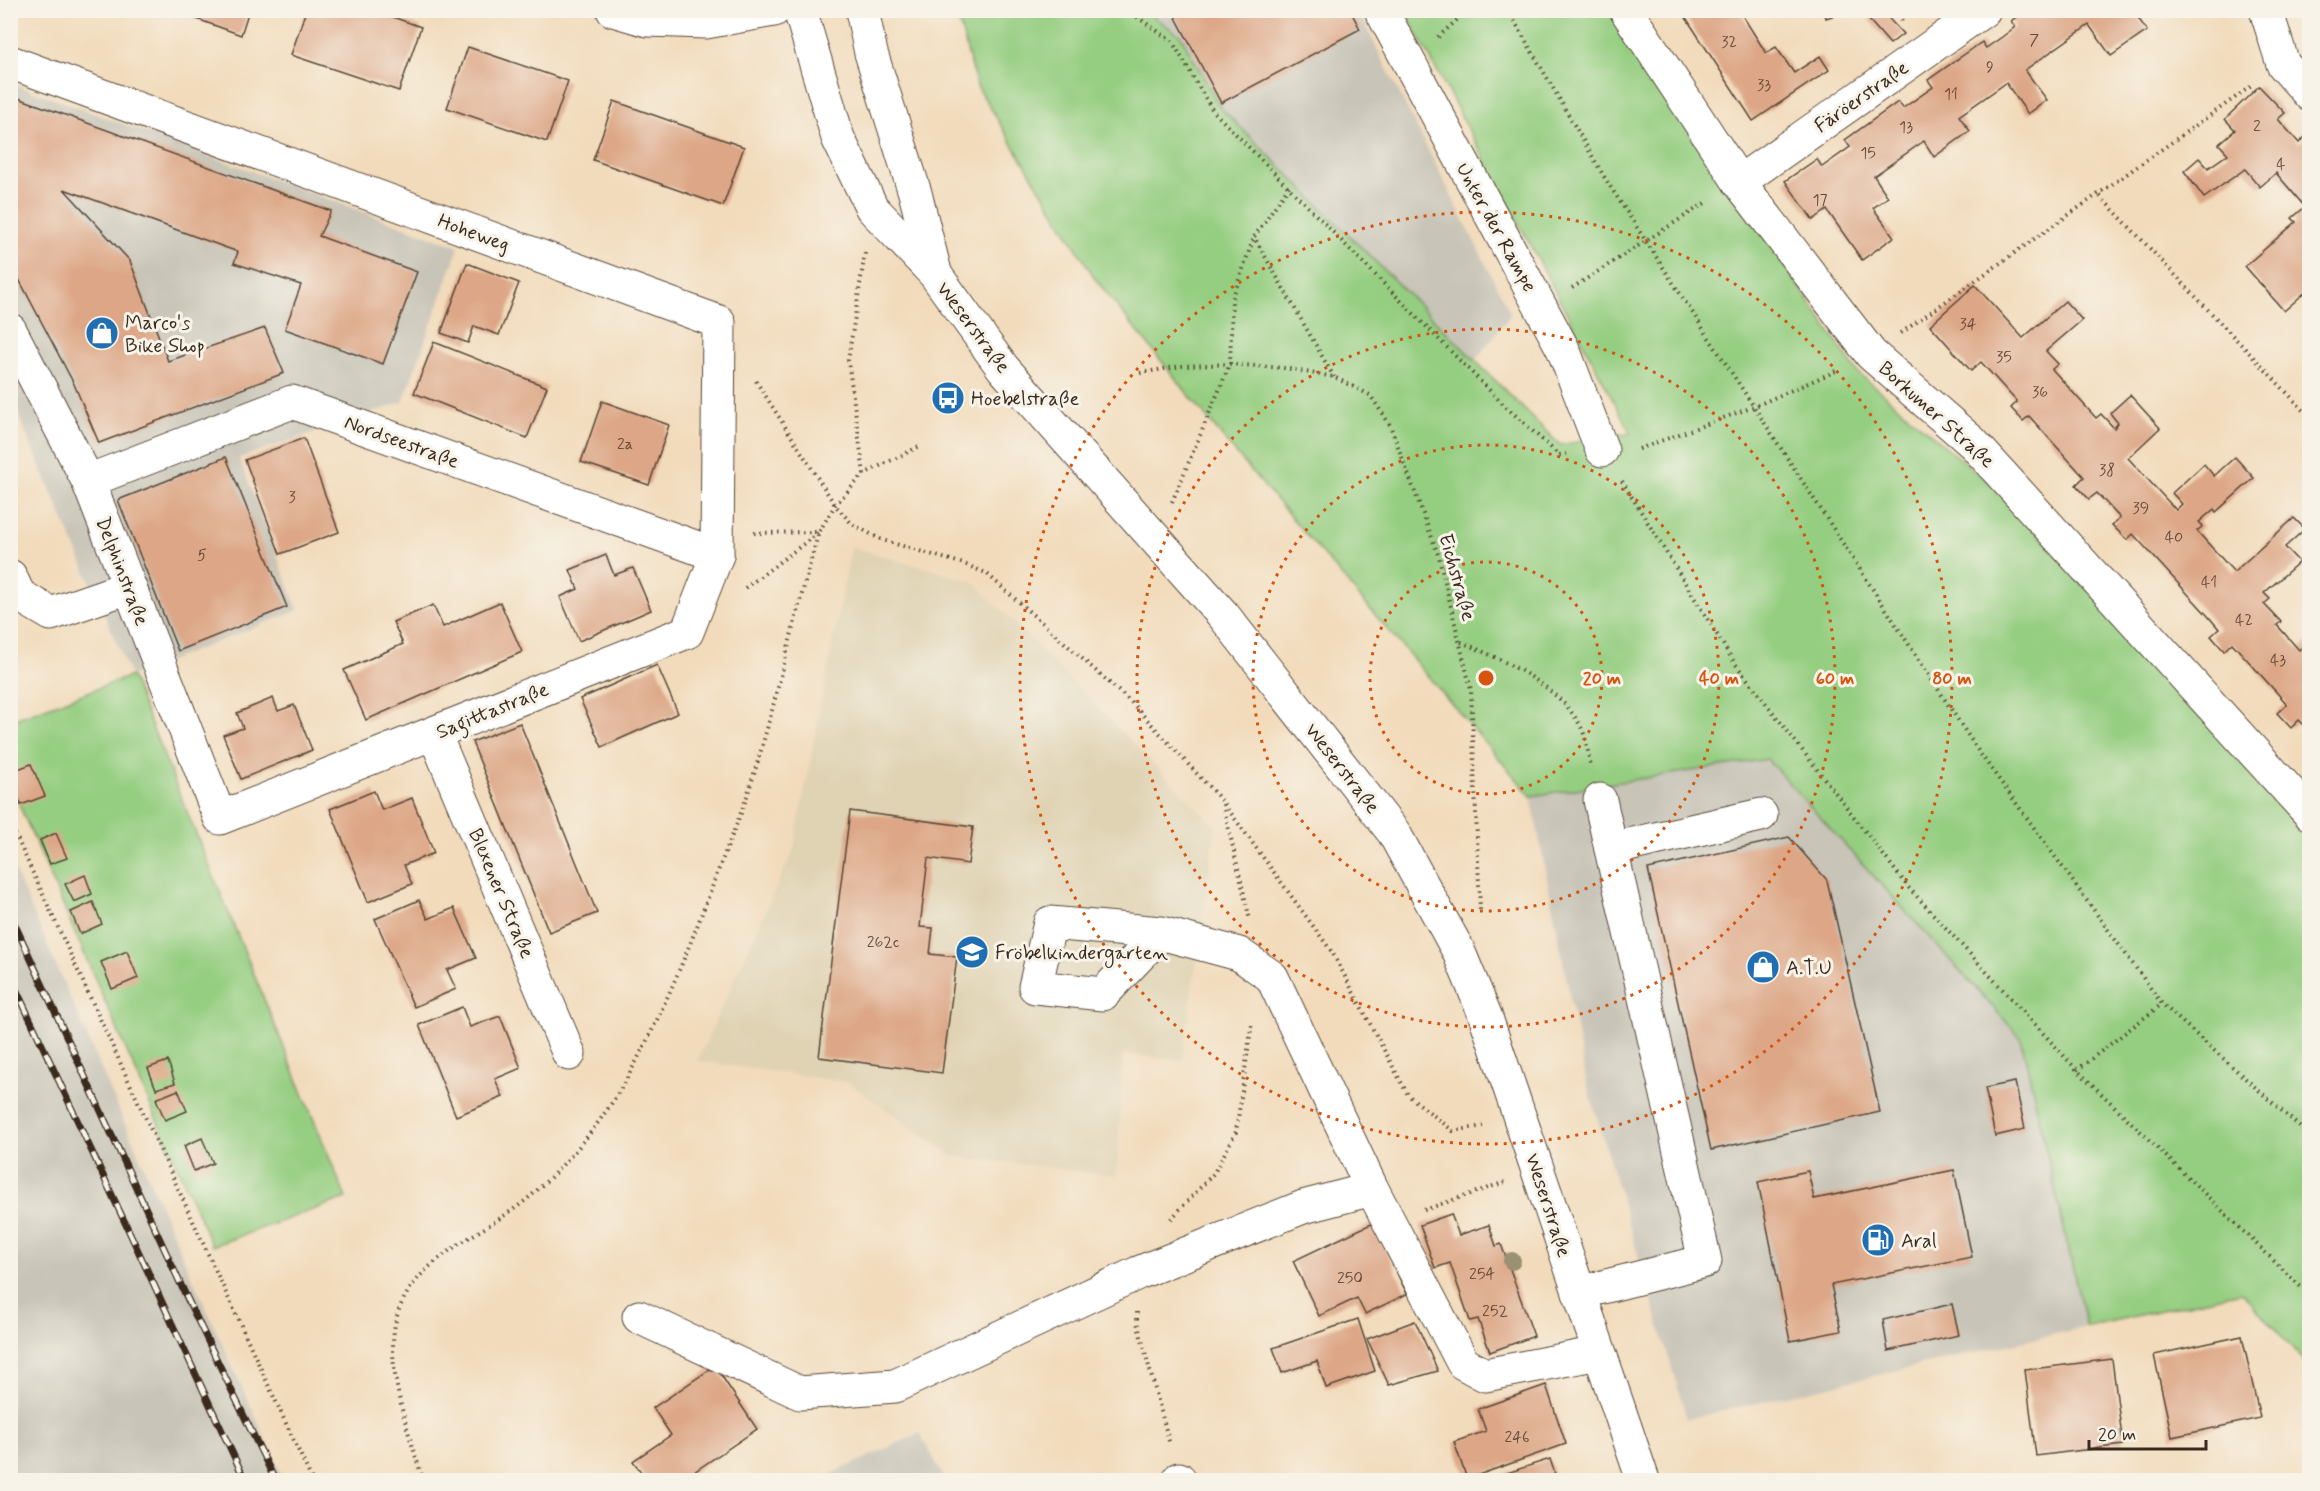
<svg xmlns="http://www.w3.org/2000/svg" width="2320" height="1491" viewBox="0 0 2320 1491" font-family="Mynerve,sans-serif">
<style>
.built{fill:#e0d3b4}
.industrial{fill:#c8c4b8}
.green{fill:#95ce81;stroke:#687c50;stroke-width:1.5}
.building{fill:#dda787}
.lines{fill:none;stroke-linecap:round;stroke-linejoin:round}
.minor-casing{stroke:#564536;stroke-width:35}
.major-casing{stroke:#564536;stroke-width:35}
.path{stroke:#564536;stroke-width:4;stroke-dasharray:1.5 4.5;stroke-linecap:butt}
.minor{stroke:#fff;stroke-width:33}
.major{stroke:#fff;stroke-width:33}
.rail-casing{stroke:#3b2a1e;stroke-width:7}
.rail{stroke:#f7f3e8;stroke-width:4.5;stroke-dasharray:14;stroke-linecap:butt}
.tree{fill:#9a9072}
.ring{fill:none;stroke:#d7540e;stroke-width:3;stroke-dasharray:3 6}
.labels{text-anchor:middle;stroke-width:6;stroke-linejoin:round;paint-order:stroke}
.number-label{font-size:16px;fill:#644938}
.street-label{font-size:20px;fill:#3b2a1e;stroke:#f7f3e8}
.poi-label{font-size:20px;fill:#3b2a1e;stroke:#f7f3e8;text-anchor:start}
.centre{fill:#d7540e;stroke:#f7f3e8;stroke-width:3}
.ring-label{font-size:18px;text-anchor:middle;font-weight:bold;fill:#d7540e;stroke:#f7f3e8;stroke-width:6;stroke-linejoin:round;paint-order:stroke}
</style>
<rect width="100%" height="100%" fill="#f7f3e8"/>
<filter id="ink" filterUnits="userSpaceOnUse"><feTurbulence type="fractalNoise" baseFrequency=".0167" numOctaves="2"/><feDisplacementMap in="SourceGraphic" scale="12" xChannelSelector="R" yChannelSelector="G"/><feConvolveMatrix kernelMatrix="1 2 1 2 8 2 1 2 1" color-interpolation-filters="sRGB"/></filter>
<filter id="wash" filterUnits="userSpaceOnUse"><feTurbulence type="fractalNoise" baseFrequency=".008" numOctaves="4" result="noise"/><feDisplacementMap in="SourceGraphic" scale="24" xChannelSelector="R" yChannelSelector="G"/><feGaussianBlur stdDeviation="1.35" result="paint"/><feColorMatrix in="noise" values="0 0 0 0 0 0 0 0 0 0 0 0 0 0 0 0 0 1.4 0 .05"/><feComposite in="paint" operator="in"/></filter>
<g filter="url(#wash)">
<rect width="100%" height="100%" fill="#f2dbbb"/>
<path class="built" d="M851,547l122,34 243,246 -34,234 -59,-7 -6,122 -165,-20 -105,-74 -150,-21 96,-210z"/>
<g class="industrial">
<path d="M1145,11h213l153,303 -37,48 -254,-255 -39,-71z"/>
<path d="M10,83l449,164 -56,155 -164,56 59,152 -167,66 -120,-278z"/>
<path d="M1766,759l255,279 65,289 -399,92 -100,-335 -56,-288z"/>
<path d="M11,862l175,402 98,216h-273z"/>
<path d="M920,1433l25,47h-127z"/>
</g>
<g class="green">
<path d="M956,11h189l36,25 39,71 340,338 71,-12 -226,-422h208l244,361 144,121 308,342v531l-68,-74 -155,35 -65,-289 -254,-279 -236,37 -297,-345 -138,-171 -119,-194z"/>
<path d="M131,676l215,522 -134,48 -201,-460 -1,-65z"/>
</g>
<g id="blocks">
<g class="building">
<path d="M172,10h77l-8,25z"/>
<path d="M306,10h67l48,17 -22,64 -108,-36z"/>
<path d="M1172,10h178l10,19 -139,74z"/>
<path d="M1681,10h58l27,43 10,-6 18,26 26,-17 9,14 -76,51z"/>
<path d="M1824,10h24v1l-22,7z"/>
<path d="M1881,10l22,24 -13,10 -21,-24z"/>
<path d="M2026,10h107l14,21 -36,25 -22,-31 -64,45 22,30 -19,14 -22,-31 -47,33 11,15 -36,26 -10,-16 -50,35 14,21 -15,11 21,29 -32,23 -35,-50 -14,10 -28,-39 32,-22 5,8 28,-20 -5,-7 53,-38 5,6 30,-21 -5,-7 54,-38 4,6 16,-11 13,-10 -4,-6z"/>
<path d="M468,47l100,34 -21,61 -100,-34z"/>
<path d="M2259,86l26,27 -7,6 21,24 7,-7 4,4v148l-26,23 -39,-45 51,-44 -4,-4 13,-11 -29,-34 -16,14 -15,-18 -41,29 -20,-27 15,-13 9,10 20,-14 -9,-10 16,-14 -10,-11z"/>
<path d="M10,95l321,116 -12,25 98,36 -34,92 -98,-35 16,-44 -67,-22 4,-11 -174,-63 66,72 38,100 97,-33 19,45 -185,70 -25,-59 -64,-122z"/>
<path d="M614,101l130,46 -21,59 -130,-46z"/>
<path d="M467,263l52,20 -20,52 -25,-9 -6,17 -27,-10z"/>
<path d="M1975,285l48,53 42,-37 17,19 -36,31 12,13 -6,5 44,49 5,-4 13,14 4,-5 -8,-10 20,-18 30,33 -32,30 48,52 6,-6 -10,-11 32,-29 10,12 21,-19 19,21 -38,34 -2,-3 -15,13 4,4 -6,5 37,41 60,-54 11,11 -20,18 14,15 -35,31 6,6 -6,5 17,18 -4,3 22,25 11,-10v91l-11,-11 -8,8 -14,-15 10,-9 -55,-61 -8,8 -13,-15 8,-7 -11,-13 -75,-82 -6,6 -15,-15 8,-7 -23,-25 -8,6 -13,-14 8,-8 -55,-61 -6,5 -12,-13 6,-6 -36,-40 -10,9 -41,-46z"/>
<path d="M434,342l113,45 -20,51 -113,-45z"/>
<path d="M602,401l67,24 -20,60 -68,-23z"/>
<path d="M304,438l35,94 -59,22 -35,-94z"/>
<path d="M226,457l61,150 -109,44 -60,-151z"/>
<path d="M606,555l8,20 19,-7 18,42 -72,31 -19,-44 18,-8 -8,-19z"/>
<path d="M500,602l22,50 -156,68 -22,-50 59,-26 -10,-22 40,-17 10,22z"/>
<path d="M657,665l21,48 -76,34 -22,-48z"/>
<path d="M273,698l5,13 16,-6 18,45 -71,29 -18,-44 20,-7 -6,-15z"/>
<path d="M520,723l77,190 -48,19 -77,-190z"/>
<path d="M31,764l14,32 -24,9 -11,-24v-9z"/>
<path d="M374,791l8,19 30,-12 22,55 -30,12 8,19 -44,18 -38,-93z"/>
<path d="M850,811l123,16 -5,37 -40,-6 -8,69 13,1 -3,26 27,3 -15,116 -123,-16z"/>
<path d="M56,833l11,25 -17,6 -10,-24z"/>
<path d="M1789,837l38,43 53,232 -169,38 -63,-281z"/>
<path d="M85,875l7,19 -18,8 -9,-18z"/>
<path d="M419,900l9,19 26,-11 22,50 -29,12 9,19 -42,18 -39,-88z"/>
<path d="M93,902l9,22 -22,10 -9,-22z"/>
<path d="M127,951l11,27 -26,11 -11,-27z"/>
<path d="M462,1007l8,20 30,-11 21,52 -26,11 8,18 -47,19 -37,-91z"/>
<path d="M168,1061l7,22 -19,6 -8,-21z"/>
<path d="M2015,1082l10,47 -30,7 -10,-48z"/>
<path d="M178,1090l9,21 -22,9 -9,-21z"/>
<path d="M202,1138l11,25 -19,8 -10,-25z"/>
<path d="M1954,1170l18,87 -141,28 10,46 -51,10 -32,-159 50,-11 6,28z"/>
<path d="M1451,1214l8,21 30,-10 7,21 5,-2 33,92 -44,16 -12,-33 -8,2 -20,-58 -15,5 -15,-43z"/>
<path d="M1373,1223l34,71 -42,20 -8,-16 -38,18 -26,-55z"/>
<path d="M1952,1304l7,31 -71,16 -5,-31z"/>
<path d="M1358,1319l17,52 -49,17 -9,-27 -35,12 -9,-25z"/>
<path d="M1415,1321l23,50 -49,14 -22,-46z"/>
<path d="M2242,1336l18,82 -88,19 -18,-82z"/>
<path d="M2112,1359l11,86 -87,11 -11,-86z"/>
<path d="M715,1366l42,63 -75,51h-35l-14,-19 38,-26 -18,-27z"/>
<path d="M1546,1385l20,59 -99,35 -13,-37 32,-11 -8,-22z"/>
<path d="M1550,1459l7,21h-71z"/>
</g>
</g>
</g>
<g filter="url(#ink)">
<use href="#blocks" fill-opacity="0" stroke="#564536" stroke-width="1.5"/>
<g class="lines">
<defs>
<g id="minor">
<path d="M613,10l34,10 59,2 68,-12"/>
<path d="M1381,10l182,339 39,101"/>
<path d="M1626,10l113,172 132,172 102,89 337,371"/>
<path d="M2266,10l17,54 27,31"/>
<path d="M10,62l709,260 -2,233 -30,77 -467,186 -132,-337 -78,-151"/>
<path d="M1739,182l245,-172"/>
<path d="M88,481l204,-79 425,153"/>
<path d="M10,576l9,19 32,19 78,-27"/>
<path d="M434,733l135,321"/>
<path d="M1600,800l11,49"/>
<path d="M1161,933l-58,61 -68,-7 15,-64 111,10 78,21 33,23 100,212 91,174 22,12 114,-22"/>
<path d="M1579,1293l126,-32 -94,-412 150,-34"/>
<path d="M639,1317l161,76 95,-7 243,-113 165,-66 69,-18"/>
<path d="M1179,1479l1,1"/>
</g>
<g id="major">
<path d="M800,10l38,128 34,70 63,66 68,94 221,248 170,217 64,117 27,65 158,465"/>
<path d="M862,10l9,43 44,140 20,79"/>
</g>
</defs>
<use href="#minor" class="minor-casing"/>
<use href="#major" class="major-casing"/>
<g class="path">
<path d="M1127,10l45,31 41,70 290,293 56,51 7,-1"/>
<path d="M1508,10l98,170 373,572 183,252 148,132"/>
<path d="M1894,10l9,12"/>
<path d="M1438,37l30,-27"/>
<path d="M1289,186l-35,51 80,140"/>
<path d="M2100,196l210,221"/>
<path d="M1572,288l135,-86"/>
<path d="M1901,333l352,-248"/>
<path d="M1140,373l41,-7 49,-2 53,4 51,9 36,18 20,30 49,132 32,133 9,220"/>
<path d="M756,381l79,124 17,19 30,16 82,24 22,9 145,129 91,99 110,151 76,143 45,36 30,-5"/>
<path d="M1639,449l114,-42 85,-37"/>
<path d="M864,474l-16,-114 17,-107"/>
<path d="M1622,481l112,181 175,226 168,182 226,219 7,-3"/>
<path d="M1172,502l58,-138 2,-64 22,-63"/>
<path d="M754,533l64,-1"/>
<path d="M745,588l73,-55"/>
<path d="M1461,642c42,18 97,42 120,85 6,11 7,28 10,40"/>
<path d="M1223,804l27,116"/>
<path d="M10,823l302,657"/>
<path d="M2077,1070l85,-66"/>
<path d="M1424,1210l81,-28"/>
<path d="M1171,1219l43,-46 22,-41 16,-110"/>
<path d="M1137,1312v10l33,123"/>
<path d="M423,1480c-14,-47 -40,-115 -26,-164 18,-62 93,-83 136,-122 35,-32 65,-67 90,-109 37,-64 65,-134 91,-203 11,-31 25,-61 35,-92 27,-85 45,-173 70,-258l16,-27 29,-31 58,-29"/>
</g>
<use href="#minor" class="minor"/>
<use href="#major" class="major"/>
<defs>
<g id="rail">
<path d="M10,914l177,384 88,182"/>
<path d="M10,976l235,504"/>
</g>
</defs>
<use href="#rail" class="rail-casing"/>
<use href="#rail" class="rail"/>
</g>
<circle class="tree" cx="1512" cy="1261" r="9"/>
</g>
<g class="ring">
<circle cx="1486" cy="678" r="116"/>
<circle cx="1486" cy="678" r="233"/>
<circle cx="1486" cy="678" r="349"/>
<circle cx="1486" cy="678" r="466"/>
</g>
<defs>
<symbol id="shop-disc" viewBox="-11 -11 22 22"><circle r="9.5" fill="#1f6fb2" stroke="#f7f3e8"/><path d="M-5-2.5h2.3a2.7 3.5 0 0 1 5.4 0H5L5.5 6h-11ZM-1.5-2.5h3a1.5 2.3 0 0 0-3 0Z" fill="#fff"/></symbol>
<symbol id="bus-disc" viewBox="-11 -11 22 22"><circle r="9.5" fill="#1f6fb2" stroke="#f7f3e8"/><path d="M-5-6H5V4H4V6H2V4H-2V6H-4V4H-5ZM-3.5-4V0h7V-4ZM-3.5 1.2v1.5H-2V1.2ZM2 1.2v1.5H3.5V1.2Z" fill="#fff"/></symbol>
<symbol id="school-disc" viewBox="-11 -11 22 22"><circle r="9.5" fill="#1f6fb2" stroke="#f7f3e8"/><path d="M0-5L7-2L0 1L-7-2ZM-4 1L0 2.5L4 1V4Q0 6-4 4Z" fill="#fff"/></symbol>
<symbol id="fuel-disc" viewBox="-11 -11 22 22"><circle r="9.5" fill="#1f6fb2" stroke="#f7f3e8"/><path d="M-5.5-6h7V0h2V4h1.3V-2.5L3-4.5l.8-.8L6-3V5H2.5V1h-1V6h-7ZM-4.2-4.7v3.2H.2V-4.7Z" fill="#fff"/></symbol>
</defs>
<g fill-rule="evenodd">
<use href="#shop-disc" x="83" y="314" width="38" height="38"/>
<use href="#bus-disc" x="929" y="379" width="38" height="38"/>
<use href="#school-disc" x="953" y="933" width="38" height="38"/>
<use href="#shop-disc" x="1744" y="948" width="38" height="38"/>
<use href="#fuel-disc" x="1859" y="1221" width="38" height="38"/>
</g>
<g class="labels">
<g class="number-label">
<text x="2034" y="45">7</text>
<text x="1729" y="47">32</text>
<text x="1990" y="72">9</text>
<text x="1764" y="90">33</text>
<text x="1951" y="99">11</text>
<text x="2257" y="131">2</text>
<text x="1906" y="132">13</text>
<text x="1868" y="158">15</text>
<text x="2281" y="169">4</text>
<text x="1820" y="205">17</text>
<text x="1968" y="329">34</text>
<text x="2004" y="362">35</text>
<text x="2040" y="397">36</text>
<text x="625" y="449">2a</text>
<text x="2107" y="475">38</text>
<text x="292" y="502">3</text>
<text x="2141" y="513">39</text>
<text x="2174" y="542">40</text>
<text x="202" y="560">5</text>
<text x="2209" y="587">41</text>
<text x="2244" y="625">42</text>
<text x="2278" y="665">43</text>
<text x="883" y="947">262c</text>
<text x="1482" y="1279">254</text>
<text x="1350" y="1283">250</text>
<text x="1495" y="1316">252</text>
<text x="1517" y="1442">246</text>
</g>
<g class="street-label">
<text transform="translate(1861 96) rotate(-35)" y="7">Färöerstraße</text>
<text transform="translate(1497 227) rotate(61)" y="7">Unter der Rampe</text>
<text transform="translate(474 232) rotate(20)" y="7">Hoheweg</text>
<text transform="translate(974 327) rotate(53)" y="7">Weserstraße</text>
<text transform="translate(1937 414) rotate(42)" y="7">Borkumer Straße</text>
<text transform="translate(402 441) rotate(20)" y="7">Nordseestraße</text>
<text transform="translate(123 571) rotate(69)" y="7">Delphinstraße</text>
<text transform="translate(1458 577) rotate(74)" y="7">Eichstraße</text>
<text transform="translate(492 710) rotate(-22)" y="7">Sagittastraße</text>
<text transform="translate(1343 768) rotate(52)" y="7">Weserstraße</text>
<text transform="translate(502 893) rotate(67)" y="7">Blexener Straße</text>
<text transform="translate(1549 1205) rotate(72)" y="7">Weserstraße</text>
</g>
<g class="poi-label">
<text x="125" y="329">Marco's<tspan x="125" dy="23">Bike Shop</tspan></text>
<text x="971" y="405">Hoebelstraße</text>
<text x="995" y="959">Fröbelkindergarten</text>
<text x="1786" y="974">A.T.U</text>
<text x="1901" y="1247">Aral</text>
</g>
</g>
<circle cx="1486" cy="678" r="9" class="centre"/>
<g class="ring-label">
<text x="1602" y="684">20 m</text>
<text x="1719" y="684">40 m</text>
<text x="1835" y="684">60 m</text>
<text x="1952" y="684">80 m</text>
</g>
<rect width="2320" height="1491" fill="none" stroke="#f7f3e8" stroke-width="36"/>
<path d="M2089 1440v9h117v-9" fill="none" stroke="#3b2a1e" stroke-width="3"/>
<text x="2098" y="1440" font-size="18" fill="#3b2a1e" stroke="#f7f3e8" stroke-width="4.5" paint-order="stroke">20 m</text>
</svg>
